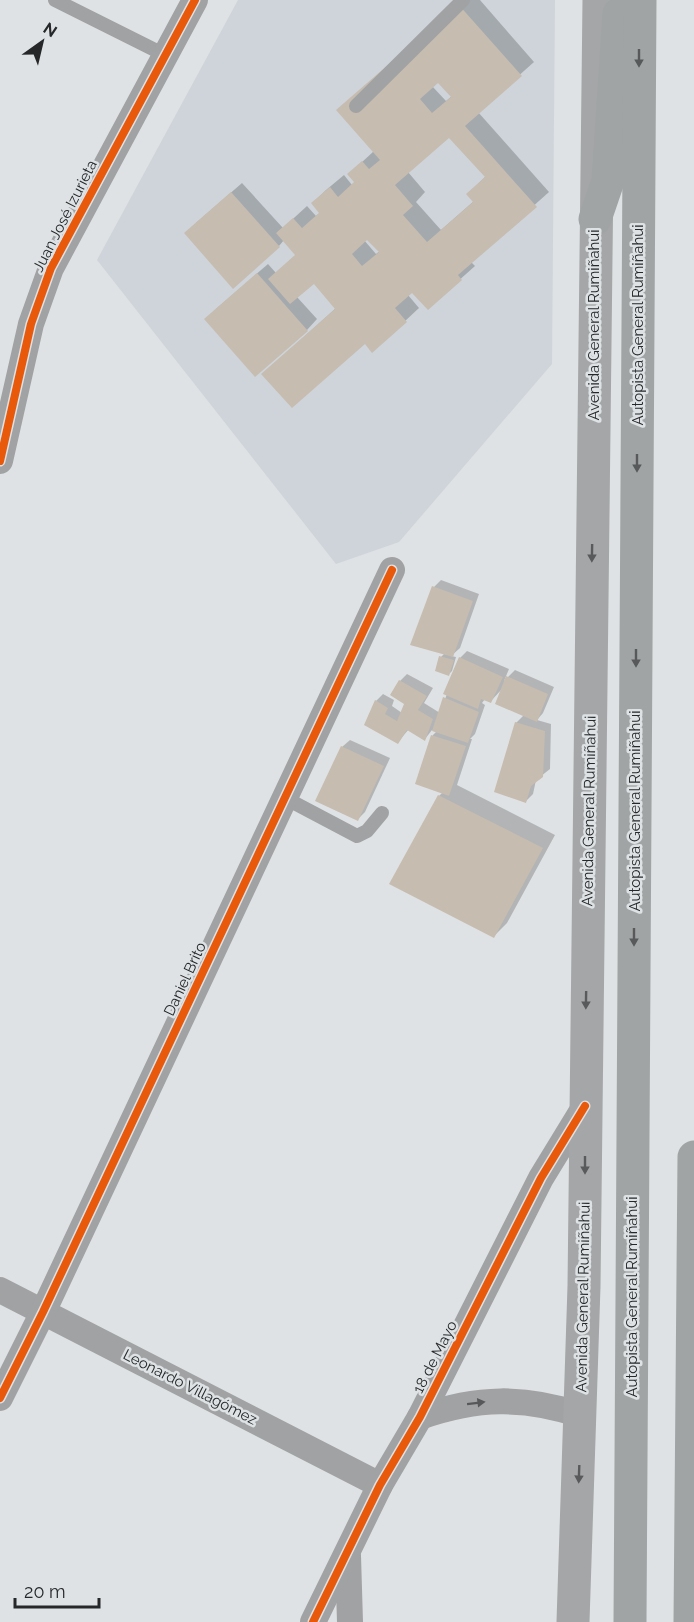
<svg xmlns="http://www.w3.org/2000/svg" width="694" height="1622" viewBox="0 0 694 1622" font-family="Raleway,sans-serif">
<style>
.built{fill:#ced4da}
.shadow{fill:#0003;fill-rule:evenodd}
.building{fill:#c6bcb0;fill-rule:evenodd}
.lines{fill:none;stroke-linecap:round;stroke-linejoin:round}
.service{stroke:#a1a2a3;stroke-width:14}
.minor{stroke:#a1a2a3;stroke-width:26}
.primary{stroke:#a4a6a7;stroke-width:33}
.trunk{stroke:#a1a4a4;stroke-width:33}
.cycleway-casing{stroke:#dee2e5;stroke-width:11}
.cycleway{stroke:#e8590c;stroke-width:8}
.oneway{fill:#57595a}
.oneway2{fill:#585a5b}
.oneway3{fill:#575859}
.labels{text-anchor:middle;stroke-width:5;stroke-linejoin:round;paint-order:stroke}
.street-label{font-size:15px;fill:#252728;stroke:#dee2e5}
</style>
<rect width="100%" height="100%" fill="#dfe2e4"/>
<path class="built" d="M238,0h317l-3,364 -153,178 -63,22 -239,-304z"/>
<g class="shadow">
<path d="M463,0h17l54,62 -56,50 71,80 -78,70 4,4 -47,42 -15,-18 -5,5 11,13 -46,43 -8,-9 -102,32 73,-66 -22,-26 -17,15 20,22 -10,11 -91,-21 52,-45 8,9 21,-19 -13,-14 -5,6 -83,-23 46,-40 41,45 24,-22 9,10 5,-4 -8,-9 13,-13 18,-15 8,10 3,-3 -6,-8 25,-23zM438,81l14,15 -6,5 -14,-15zM449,136l37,40 -18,18 6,7 -33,29 -25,-28 9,-10 -17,-20zM367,238l13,13 -4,3 -12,-14z"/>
<path d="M441,580l38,14 -19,54 -9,8 5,1 -4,14 -3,3 -8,-17 4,-4 -11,-66z"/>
<path d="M467,651l42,18 -5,12 11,-11 39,17 -11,26 -6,7 14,4 -1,45 -14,11 -3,14 -7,7 -10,-78 8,-8 -22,-26 -11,12 -6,-2 -3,4 3,2 -10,29 -5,5h2l-15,46 98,50 -48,88 -13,13 -55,-140 4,-4 -26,-9 16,-48 4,-4 -5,-1 -7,9 -16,-10 -11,13 -22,-41 7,-7 11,6 -2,6 10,7 4,-9 -6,-23 7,-7 26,14 -9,15 16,10 20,-55z"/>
<path d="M350,740l40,18 -25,54 -7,7 -41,-19 25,-53z"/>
</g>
<g class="building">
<path d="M458,4l64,72 -57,50 72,81 -79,68 4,5 -34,30 -16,-17 -17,15 12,14 -35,31 -7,-9 -73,64 -31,-34 74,-65 -21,-25 -24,20 -22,-25 27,-24 -19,-22 17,-15 9,10 17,-15 -8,-10 19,-16 8,10 16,-15 -7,-8 15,-13 7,8 11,-9 -44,-50zM438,83l13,14 -19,16 -12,-14zM449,138l36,39 -19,17 7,8 -46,40 -24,-27 10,-9 -18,-21zM367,240l12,12 -17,14 -10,-12z"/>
<path d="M231,192l49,55 -47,42 -49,-56z"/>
<path d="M257,273l51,58 -53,46 -51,-58z"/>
<path d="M432,586l41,15 -20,56 -43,-12z"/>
<path d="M439,656l15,4 -5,16 -14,-5z"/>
<path d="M459,657l44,20 -12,26 -10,-4 -3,10 -35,-15z"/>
<path d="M506,676l42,18 -11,28 -42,-18z"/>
<path d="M399,680l28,16 -9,14 15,9 -8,22 -18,-11 -9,14 -34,-19 11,-25 13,8 -3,6 12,7 7,-17 -14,-9z"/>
<path d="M443,697l36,15 -11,31 -36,-12z"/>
<path d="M515,722l30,9 -2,46 -12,9 -5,17 -32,-11z"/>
<path d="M431,735l35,11 -17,50 -34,-12z"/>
<path d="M341,746l43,20 -26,55 -43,-20z"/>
<path d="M438,795l105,53 -49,90 -105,-54z"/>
</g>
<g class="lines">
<g class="service">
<path d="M55,0l110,55"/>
<path d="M356,106l107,-106"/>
<path d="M285,798l72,38 10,-5 15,-18"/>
</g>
<g class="minor">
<path d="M0,461l31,-137 20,-56 144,-268"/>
<path d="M0,1290l380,195"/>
<path d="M0,1398l43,-86 349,-742"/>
<path d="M420,1417c57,-20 104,-21 161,-2"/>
<path d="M348,1556l2,66"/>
<path d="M313,1622l67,-137 40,-68 121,-239 44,-72"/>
</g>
<path class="primary" d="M573,1622l11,-336 15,-1286"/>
<g class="trunk">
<path d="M595,219l13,-38 11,-167"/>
<path d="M630,1622l10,-1622"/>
<path d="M690,1622l4,-465"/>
</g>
<defs>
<g id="cycleway">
<path d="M0,461l31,-137 20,-56 144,-268"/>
<path d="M0,1398l43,-86 349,-742"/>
<path d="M313,1622l67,-137 40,-68 121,-239 44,-72"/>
</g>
</defs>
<use href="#cycleway" class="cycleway-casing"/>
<use href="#cycleway" class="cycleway"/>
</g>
<defs><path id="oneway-solid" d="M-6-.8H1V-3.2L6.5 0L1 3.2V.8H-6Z" transform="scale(1.5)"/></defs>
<g class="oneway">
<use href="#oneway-solid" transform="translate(639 58) rotate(90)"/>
<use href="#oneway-solid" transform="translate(637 463) rotate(90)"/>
<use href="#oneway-solid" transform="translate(636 658) rotate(90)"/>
<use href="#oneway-solid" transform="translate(634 937) rotate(90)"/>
</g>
<g class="oneway2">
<use href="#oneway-solid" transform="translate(592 553) rotate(91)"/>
<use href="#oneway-solid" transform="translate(586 1000) rotate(91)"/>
<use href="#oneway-solid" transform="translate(585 1165) rotate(90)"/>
<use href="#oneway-solid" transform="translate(579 1474) rotate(92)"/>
</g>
<use class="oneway3" href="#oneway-solid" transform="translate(476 1403) rotate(-7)"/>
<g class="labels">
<g class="street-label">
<text transform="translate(65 216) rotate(-63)" y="5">Juan José Izurieta</text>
<text transform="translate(594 325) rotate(-90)" y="5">Avenida General Rumiñahui</text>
<text transform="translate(638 325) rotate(-90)" y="5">Autopista General Rumiñahui</text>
<text transform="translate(589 811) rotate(-89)" y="5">Avenida General Rumiñahui</text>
<text transform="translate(635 811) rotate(-90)" y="5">Autopista General Rumiñahui</text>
<text transform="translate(185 979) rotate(-65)" y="5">Daniel Brito</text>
<text transform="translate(583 1297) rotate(-89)" y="5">Avenida General Rumiñahui</text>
<text transform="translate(632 1297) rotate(-90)" y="5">Autopista General Rumiñahui</text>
<text transform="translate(435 1357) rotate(-63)" y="5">18 de Mayo</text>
<text transform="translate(190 1387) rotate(27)" y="5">Leonardo Villagómez</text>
</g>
</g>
<g transform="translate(42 42) rotate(34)" stroke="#dee2e5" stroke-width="4.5" paint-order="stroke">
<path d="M0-4.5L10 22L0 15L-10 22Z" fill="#252728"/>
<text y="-9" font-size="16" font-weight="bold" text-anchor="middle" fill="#252728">N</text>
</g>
<path d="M15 1598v9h84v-9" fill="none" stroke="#252728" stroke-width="3"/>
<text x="24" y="1598" font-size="18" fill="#252728" stroke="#dee2e5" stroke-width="4.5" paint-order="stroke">20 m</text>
</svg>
